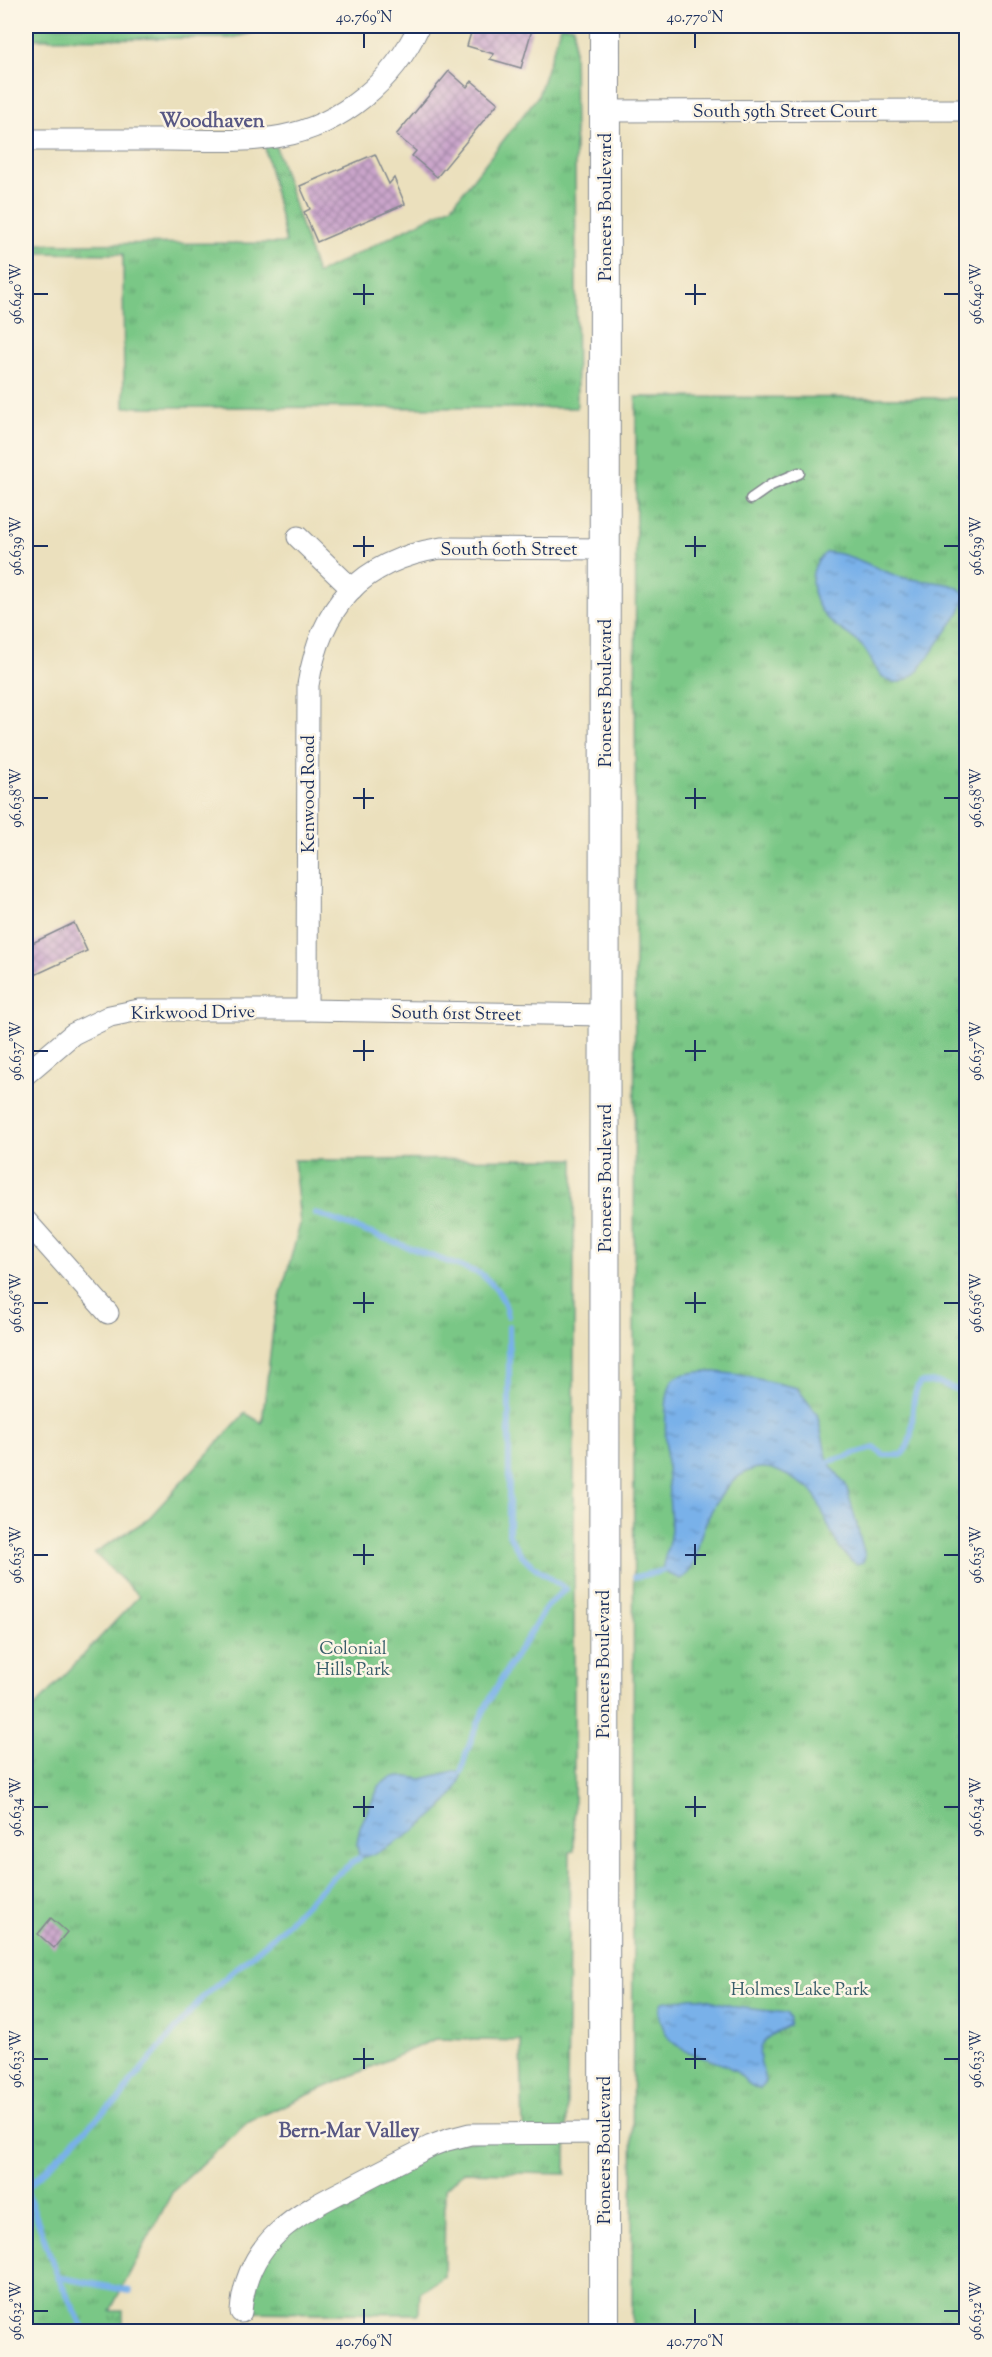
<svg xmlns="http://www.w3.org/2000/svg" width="992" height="2357" viewBox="0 0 992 2357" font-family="'Sorts Mill Goudy',serif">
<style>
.park{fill:url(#park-tufts);stroke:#4a7b72;stroke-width:1.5}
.water{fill:url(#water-ripples);stroke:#4a70a4;stroke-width:1.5}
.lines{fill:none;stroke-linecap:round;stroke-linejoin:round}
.stream{stroke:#79b1e9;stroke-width:6}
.building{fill:url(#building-cross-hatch)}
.service-casing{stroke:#83888e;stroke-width:13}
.minor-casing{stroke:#83888e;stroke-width:23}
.secondary-casing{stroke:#83888e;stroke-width:32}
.service{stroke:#fff;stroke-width:10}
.minor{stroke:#fff;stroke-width:21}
.secondary{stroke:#fff;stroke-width:30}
.ticks{fill:none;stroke:#1b2f5e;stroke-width:2}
.labels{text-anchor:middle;stroke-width:5;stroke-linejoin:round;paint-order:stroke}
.street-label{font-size:18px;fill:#1b2f5e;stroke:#fcf5e5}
.park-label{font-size:18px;fill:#385d6a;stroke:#fcf5e5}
.neighbourhood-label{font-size:20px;font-weight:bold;fill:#585884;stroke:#fcf5e5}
.neatline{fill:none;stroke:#1b2f5e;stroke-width:2}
.ticks-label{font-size:15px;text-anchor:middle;fill:#1b2f5e}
</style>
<defs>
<pattern id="park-tufts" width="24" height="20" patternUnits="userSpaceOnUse" patternTransform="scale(1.5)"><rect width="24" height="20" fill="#7ac786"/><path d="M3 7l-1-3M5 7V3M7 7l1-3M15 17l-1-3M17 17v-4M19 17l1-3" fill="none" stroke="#63a271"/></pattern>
<pattern id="water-ripples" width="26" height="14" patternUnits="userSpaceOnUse" patternTransform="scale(1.5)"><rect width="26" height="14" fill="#79b1e9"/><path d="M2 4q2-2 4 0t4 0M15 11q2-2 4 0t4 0" fill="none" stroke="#6290c0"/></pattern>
<pattern id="building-cross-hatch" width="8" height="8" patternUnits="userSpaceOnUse" patternTransform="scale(1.5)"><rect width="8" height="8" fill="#caa5ca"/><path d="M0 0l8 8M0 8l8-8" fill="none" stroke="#a387a7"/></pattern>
</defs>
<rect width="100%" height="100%" fill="#fcf5e5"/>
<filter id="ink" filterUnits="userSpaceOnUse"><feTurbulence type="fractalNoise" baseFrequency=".0167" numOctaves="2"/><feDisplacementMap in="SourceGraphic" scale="12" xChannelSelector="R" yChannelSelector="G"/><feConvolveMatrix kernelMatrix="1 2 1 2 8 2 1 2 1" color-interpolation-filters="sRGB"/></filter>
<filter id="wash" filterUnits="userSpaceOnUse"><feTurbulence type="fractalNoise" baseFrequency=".008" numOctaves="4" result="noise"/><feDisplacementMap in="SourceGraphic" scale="24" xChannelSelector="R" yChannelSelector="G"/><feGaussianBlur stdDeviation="1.35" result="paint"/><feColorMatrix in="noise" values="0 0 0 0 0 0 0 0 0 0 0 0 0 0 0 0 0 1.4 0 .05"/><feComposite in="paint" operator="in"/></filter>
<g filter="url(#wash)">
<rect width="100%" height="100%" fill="#ebe0bd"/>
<g class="park">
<path d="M26,26h242l-12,6 -25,6 -205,1z"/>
<path d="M561,26h13l3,382 -453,-1 -1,-153 -97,-1v-9l260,-1 -23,-104 10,-1 44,136 135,-68 86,-110z"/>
<path d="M636,397l330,1v1933l-334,1z"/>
<path d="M574,1159v692l-4,1 -4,322 -103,-2 -18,17 -1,87 -24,17 -1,21 -178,-2 23,-65 167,-101 92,-12 -2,-93 -86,-2 -186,82 -76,70 -63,120h13v20h-97v-615l113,-120 -45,-43 53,-33 98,-107 17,10 12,-103 26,-96 -6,-64z"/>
</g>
<g class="water">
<path d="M827,552c26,2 46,16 70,24 11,4 25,4 37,6 13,2 24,2 32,14l-6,16 -41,58c-9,8 -17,15 -29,11 -15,-5 -18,-25 -28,-35 -11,-12 -26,-17 -36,-29 -16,-18 -21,-50 1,-65z"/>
<path d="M697,1372h19l24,3 57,13 20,26 11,48 18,23 19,71 -2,6 -7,2c-26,-19 -27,-44 -42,-70 -5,-8 -10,-8 -17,-13 -18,-10 -31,-19 -51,-9 -22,11 -37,40 -45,63 -5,16 -4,34 -20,44l-19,-8c2,-14 8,-27 9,-41 0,-30 -13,-127 1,-148 5,-8 16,-8 25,-10z"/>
<path d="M454,1771l7,1c3,31 -75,83 -102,86l-2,-14 3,-17 20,-42 10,-7 10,-2 22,3z"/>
<path d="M691,1998h11l34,9 50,6 4,5 -1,7c-8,5 -19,9 -25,16 -11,11 1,29 1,43l-5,5c-13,-3 -16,-12 -26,-19 -24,-15 -63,-13 -72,-46 -3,-8 -4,-14 0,-22z"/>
</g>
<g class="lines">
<g class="stream">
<path d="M315,1213l166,61c15,13 23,22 27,42"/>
<path d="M828,1462l46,-14 10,7h17c19,-18 5,-51 19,-72l16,-1 30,11"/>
<path d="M635,1577l27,-6"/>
<path d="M461,1772c11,-46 37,-90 63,-129 17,-24 16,-34 42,-54 -22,-15 -47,-29 -57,-55v-208"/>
<path d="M26,2189l78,-78 15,-11 12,-18 71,-84 70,-60 60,-60 27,-20"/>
<path d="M26,2189l32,88 27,55"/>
<path d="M58,2277l72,14"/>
</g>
</g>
<g id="blocks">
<g class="building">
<path d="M473,26h60l-12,42 -31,-9 4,-5 -27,-8z"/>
<path d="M449,71l18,16 5,-6 26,22 -61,74 -25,-21 4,-5 -20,-16z"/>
<path d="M375,154l14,30 5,-6 11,26 -88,38 -13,-30 6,-3 -10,-23z"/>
<path d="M74,923l13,28 -61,28v-33z"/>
<path d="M51,1918l16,14 -13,16 -16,-14z"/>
</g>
</g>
</g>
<g filter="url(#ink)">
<use href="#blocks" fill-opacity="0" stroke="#83888e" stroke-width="1.5"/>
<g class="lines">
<defs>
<path id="service" d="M751,499l20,-14 28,-12"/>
<g id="minor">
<path d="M604,111l362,-1"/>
<path d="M26,140c47,0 94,0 141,0 38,0 77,3 115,-4 60,-11 112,-56 137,-110"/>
<path d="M298,537l54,52"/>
<path d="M307,1010l1,-325c13,-79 52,-124 133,-137l165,1"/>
<path d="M26,1074l47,-40 37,-18 29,-6h168l298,5"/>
<path d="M26,1221l82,92"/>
<path d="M241,2312c5,-71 54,-97 112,-126 26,-14 52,-27 78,-40l16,-6 23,-6 134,-1"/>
</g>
<path id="secondary" d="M604,2332l1,-2306"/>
</defs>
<use href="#service" class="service-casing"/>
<use href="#minor" class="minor-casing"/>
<use href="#secondary" class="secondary-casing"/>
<use href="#service" class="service"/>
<use href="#minor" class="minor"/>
<use href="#secondary" class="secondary"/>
</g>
</g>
<path class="ticks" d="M364,33v15M695,33v15M364,284v21M695,284v21M33,294h15M353,294h21M685,294h21M944,294h15M364,536v21M695,536v21M33,546h15M353,546h21M685,546h21M944,546h15M364,788v21M695,788v21M33,798h15M353,798h21M685,798h21M944,798h15M364,1040v21M695,1040v21M33,1051h15M353,1051h21M685,1051h21M944,1051h15M364,1292v21M695,1292v21M33,1303h15M353,1303h21M685,1303h21M944,1303h15M364,1544v21M695,1544v21M33,1555h15M353,1555h21M685,1555h21M944,1555h15M364,1796v21M695,1796v21M33,1807h15M353,1807h21M685,1807h21M944,1807h15M364,2048v21M695,2048v21M33,2059h15M353,2059h21M685,2059h21M944,2059h15M364,2309v15M695,2309v15M33,2311h15M944,2311h15"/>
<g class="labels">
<g class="street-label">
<text x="785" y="117">South 59th Street Court</text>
<text transform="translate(605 207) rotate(-90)" y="6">Pioneers Boulevard</text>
<text x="509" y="555">South 60th Street</text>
<text transform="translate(605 693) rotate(-90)" y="6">Pioneers Boulevard</text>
<text transform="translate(308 794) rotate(-90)" y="6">Kenwood Road</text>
<text transform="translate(193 1012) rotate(-1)" y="6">Kirkwood Drive</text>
<text transform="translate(456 1013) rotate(1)" y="6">South 61st Street</text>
<text transform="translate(605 1178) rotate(-90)" y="6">Pioneers Boulevard</text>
<text transform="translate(603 1664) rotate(-90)" y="6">Pioneers Boulevard</text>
<text transform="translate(604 2150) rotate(-90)" y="6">Pioneers Boulevard</text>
</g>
<g class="park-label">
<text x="353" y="1654">Colonial<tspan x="353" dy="21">Hills Park</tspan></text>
<text x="800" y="1995">Holmes Lake Park</text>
</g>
<g class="neighbourhood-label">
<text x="212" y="127">Woodhaven</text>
<text x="349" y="2137">Bern-Mar Valley</text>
</g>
</g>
<rect width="992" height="2357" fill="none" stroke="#fcf5e5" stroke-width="66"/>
<rect x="33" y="33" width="926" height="2291" class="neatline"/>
<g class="ticks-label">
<text x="364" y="22">40.769°N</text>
<text x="695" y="22">40.770°N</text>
<text transform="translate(976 294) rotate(-90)" y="5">96.640°W</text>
<text transform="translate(16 294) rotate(-90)" y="5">96.640°W</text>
<text transform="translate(16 546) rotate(-90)" y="5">96.639°W</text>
<text transform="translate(976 546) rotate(-90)" y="5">96.639°W</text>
<text transform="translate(976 798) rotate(-90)" y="5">96.638°W</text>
<text transform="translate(16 798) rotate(-90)" y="5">96.638°W</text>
<text transform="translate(976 1051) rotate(-90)" y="5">96.637°W</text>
<text transform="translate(16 1051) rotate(-90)" y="5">96.637°W</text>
<text transform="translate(976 1303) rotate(-90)" y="5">96.636°W</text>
<text transform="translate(16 1303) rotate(-90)" y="5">96.636°W</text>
<text transform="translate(976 1555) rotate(-90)" y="5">96.635°W</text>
<text transform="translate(16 1555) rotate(-90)" y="5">96.635°W</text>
<text transform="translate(16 1807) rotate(-90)" y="5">96.634°W</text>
<text transform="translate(976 1807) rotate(-90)" y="5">96.634°W</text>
<text transform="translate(16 2059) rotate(-90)" y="5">96.633°W</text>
<text transform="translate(976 2059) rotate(-90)" y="5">96.633°W</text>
<text transform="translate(16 2311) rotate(-90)" y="5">96.632°W</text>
<text transform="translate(976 2311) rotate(-90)" y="5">96.632°W</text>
<text x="364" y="2346">40.769°N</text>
<text x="695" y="2346">40.770°N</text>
</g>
</svg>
